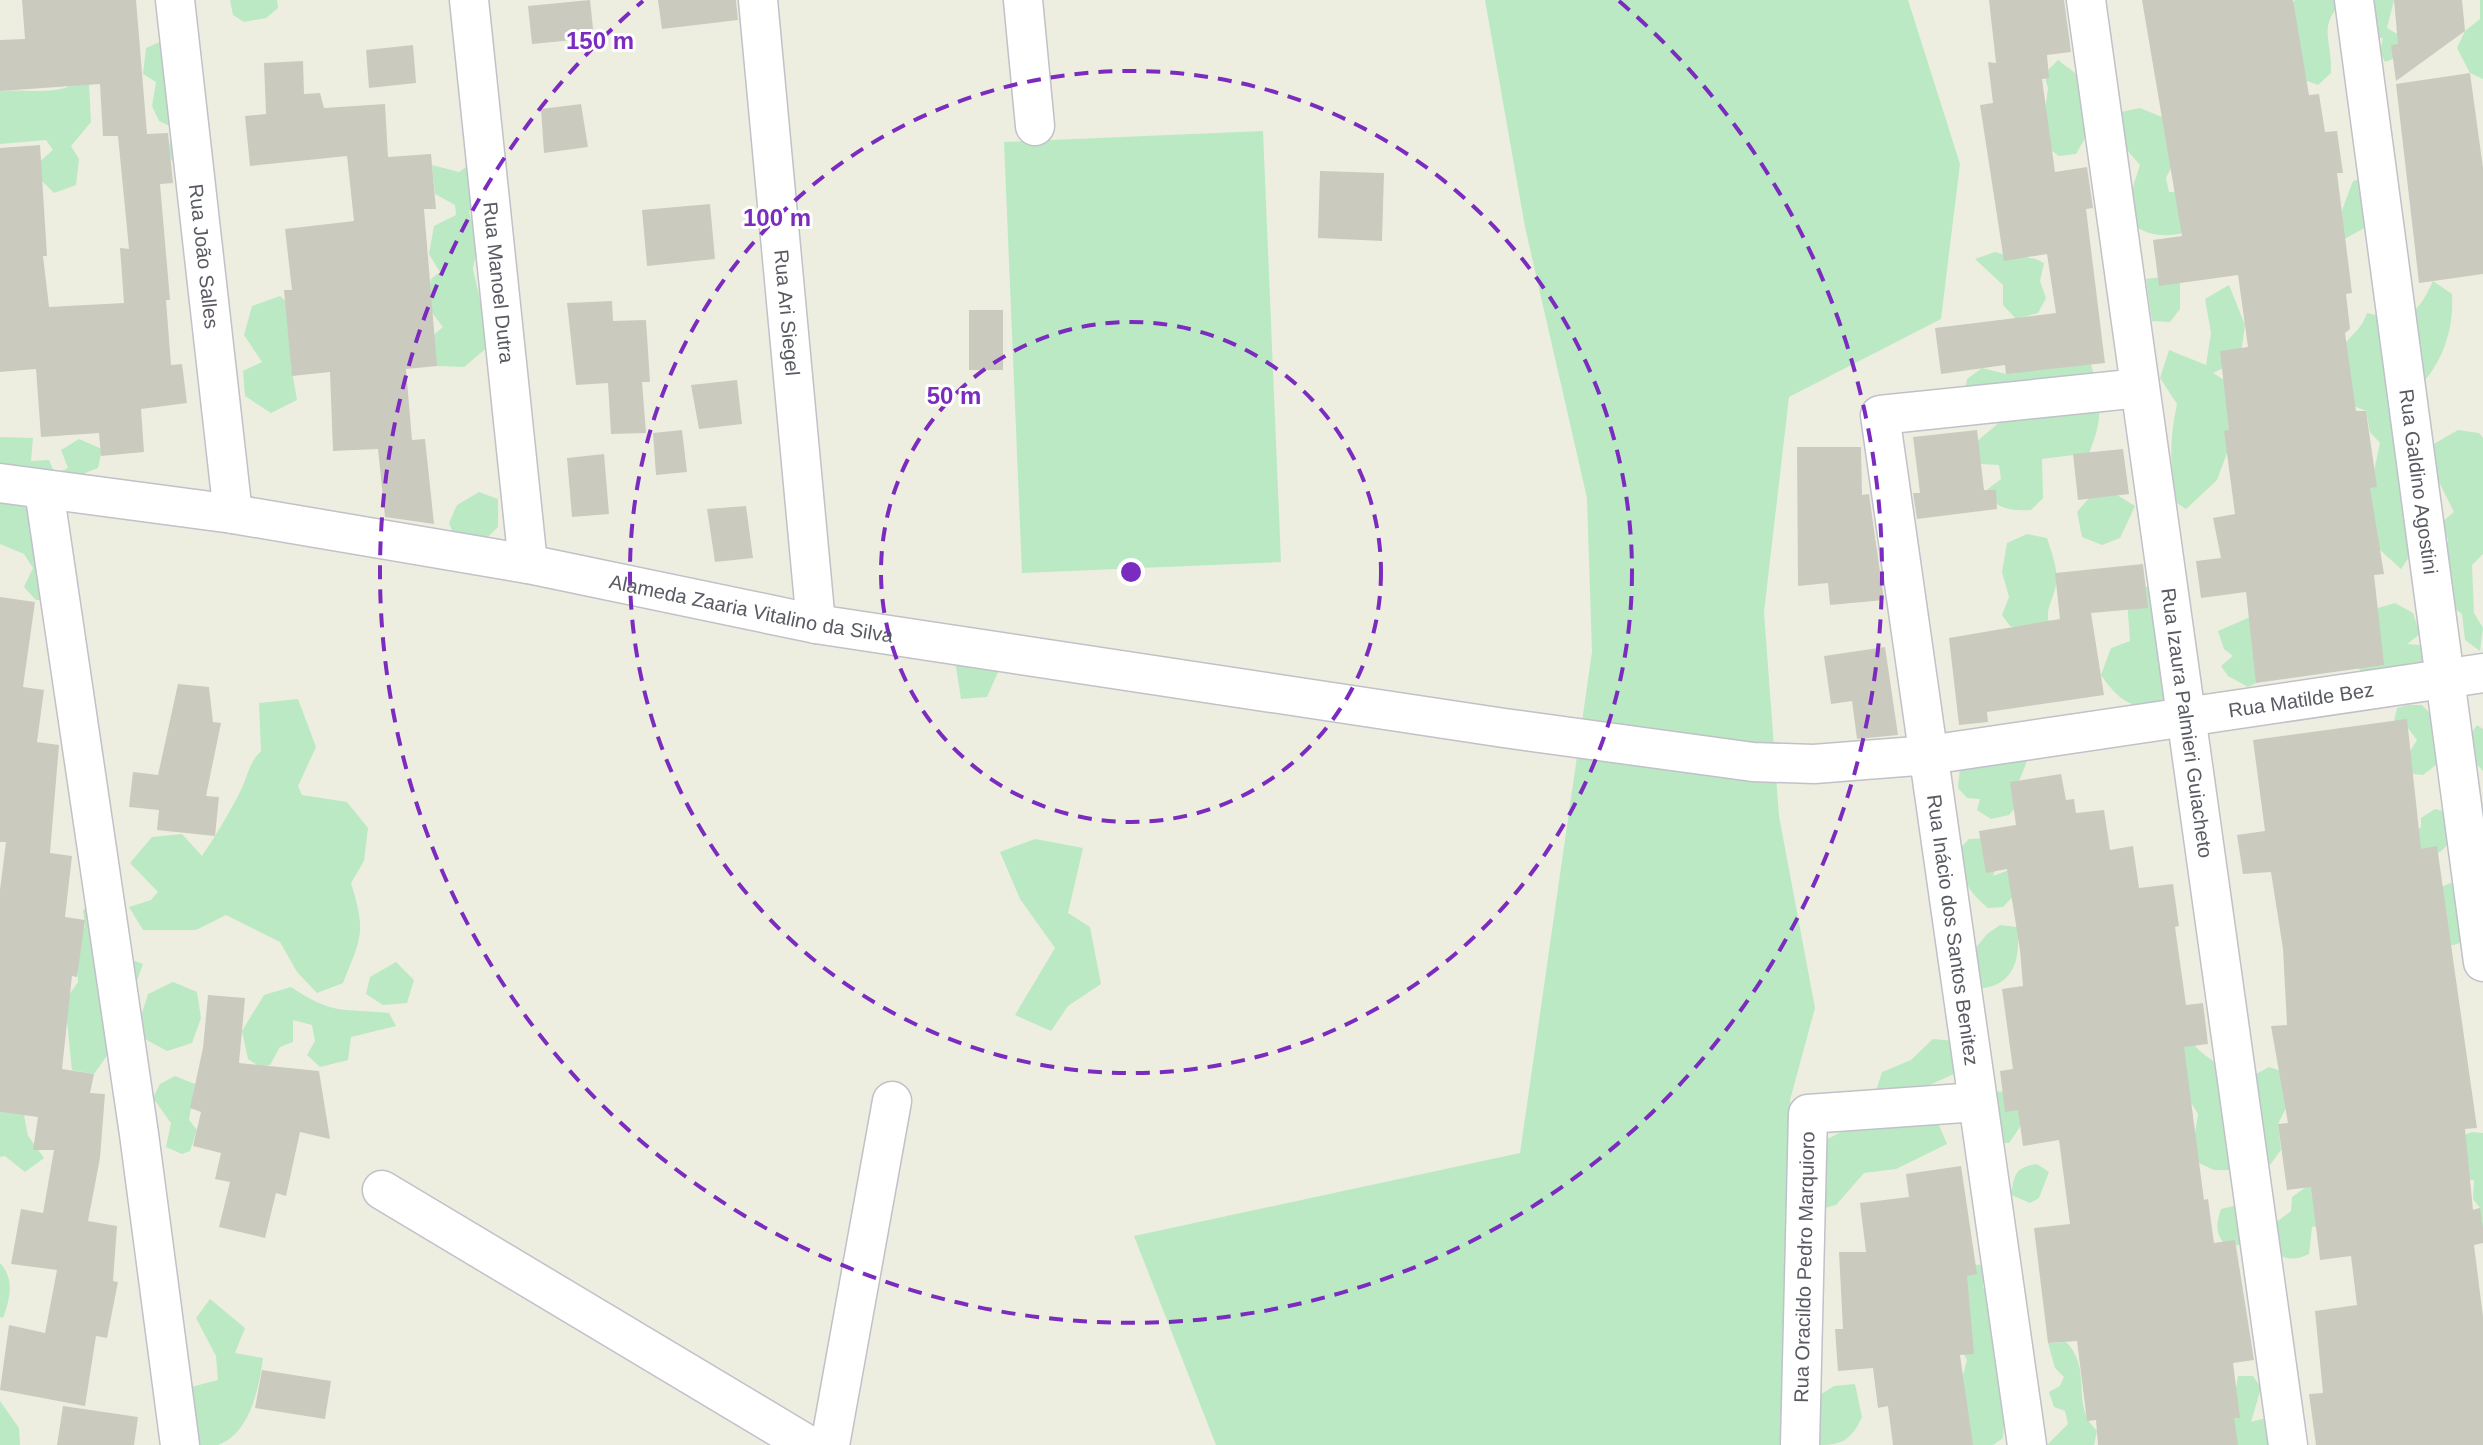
<svg xmlns="http://www.w3.org/2000/svg" width="2483" height="1445" viewBox="0 0 2483 1445" font-family="Arial,sans-serif">
<style>
.green{fill:#bae9c4}
.building{fill:#cbcabf}
.lines{fill:none;stroke-linecap:round;stroke-linejoin:round}
.street-casing{stroke:#c0c1c9;stroke-width:41}
.street{stroke:#fff;stroke-width:38}
.ring{fill:none;stroke:#7b2cbf;stroke-width:4;stroke-dasharray:14 10}
.labels{text-anchor:middle;stroke-width:6;stroke-linejoin:round;paint-order:stroke}
.street-label{font-size:20px;fill:#595b63;stroke:#fff}
.centre{fill:#7b2cbf;stroke:#fff;stroke-width:4}
.ring-label{font-size:24px;text-anchor:middle;font-weight:bold;fill:#7b2cbf;stroke:#fff;stroke-width:6;stroke-linejoin:round;paint-order:stroke}
</style>
<rect width="100%" height="100%" fill="#eeeee0"/>
<g class="green">
<path d="M230,0h47l1,8 -12,10 -22,4 -11,-7z"/>
<path d="M1485,0h423l52,164 -19,155 -152,78 -25,215 15,204 36,192 -25,92 -3,345h-571l-82,-209 386,-83 72,-501 -5,-154 -62,-271z"/>
<path d="M2295,0h49c-28,28 -11,38 -13,73l-13,12 -27,-10 -5,-61z"/>
<path d="M2361,0h33l-7,28 12,7 -1,22 -13,5 -5,-10 3,-14h-6z"/>
<path d="M2480,0h3v79l-13,-6 -13,-25 8,-17 15,-12z"/>
<path d="M179,23l20,8 -8,17 -13,119 -10,-11 4,-29 -13,-6 -7,-15 4,-24 -13,-8 3,-26 16,-7z"/>
<path d="M2058,60l21,16 9,57 -12,21 -17,2 -18,-13 7,-55 -4,-14z"/>
<path d="M68,73l21,10 2,39 -20,24 8,13 -3,26 -22,8 -16,-16 -1,-13 16,-14 -7,-10 -46,4v-53c23,-2 47,3 68,-4z"/>
<path d="M2140,108l27,11 13,31 -14,28 3,14h19l9,37c-31,11 -64,10 -75,-25l10,-14 8,-25 -13,-15 -6,-38z"/>
<path d="M1263,131l18,431 -259,11 -18,-431z"/>
<path d="M477,159l3,28 -11,25 9,32 -5,25 17,76 -26,22 -27,-1 -12,-24 18,-15 -17,-22 5,-26 9,-7 -11,-18 5,-28 22,-11 -1,-10 -20,-11 -3,-29 27,7z"/>
<path d="M2370,177l7,44 -38,21 2,-29 12,-32z"/>
<path d="M1995,252c17,6 33,2 49,11l-4,18 6,17 -8,15 -22,6 -13,-14v-20l-28,-26z"/>
<path d="M2169,276l11,7v26l-10,13 -18,-1 -6,-42z"/>
<path d="M2433,281l19,13c2,30 -7,64 -28,87l-7,116 -15,21 21,18 -22,33 -22,-20 -9,-59 10,-47 -10,-11 -4,-21 -26,-11c0,-19 -6,-45 8,-60 9,-10 14,-13 19,-27 38,9 50,4 66,-32z"/>
<path d="M2229,285l16,40 -5,35 -27,13 21,13 8,26 -25,68 -31,29 -9,-6c-7,-38 -8,-61 0,-99l-17,-26 9,-28 37,15 5,-32 -6,-34z"/>
<path d="M280,296l27,24 -16,45 6,35 -26,13 -26,-17 -2,-25 19,-9 -18,-27 8,-29z"/>
<path d="M2086,349c13,41 21,63 3,104l-47,6 1,39 -12,12c-22,1 -33,-1 -47,-18l17,-13 -2,-14 -18,-1 -10,-18 29,-24 -35,-31 2,-12 15,-11 24,6z"/>
<path d="M2458,430l21,3 4,5v116l-11,11 2,48 9,15 -3,23 -15,-11 -3,-26 -22,-17 11,-28 -9,-12 6,-17 -6,-18 12,-10 -20,-40 -2,-27z"/>
<path d="M0,437l33,1 -2,23 18,-1 6,14 13,-6 -7,-18 18,-11 23,10 -4,19 -13,5 -2,22 -18,-3 -1,108h-28l-12,-13 9,-19 -9,-14 -24,-10z"/>
<path d="M479,492l19,7v28l-14,14 -27,2 -8,-20 8,-18z"/>
<path d="M2117,495l18,11 -15,32 -18,7 -20,-8 -5,-25 12,-14z"/>
<path d="M2027,534l20,4c5,16 13,34 8,51 -3,12 -8,18 -7,31l19,4 -28,9 -29,-7 -8,-11 7,-18 -7,-25 5,-29z"/>
<path d="M2145,587h21l11,86 -14,37c-33,-3 -43,-8 -62,-35l10,-27 19,-7 -3,-42z"/>
<path d="M2395,603l18,10 7,21 -13,10 14,1 5,31 -51,7 -17,-15 11,-43 9,-17z"/>
<path d="M2257,614l8,47 -9,22 -8,4 -20,-11 -7,-10 12,-10 -9,-7 -6,-18z"/>
<path d="M954,654l45,16 -12,27 -26,2z"/>
<path d="M298,699l18,48 -18,39 4,9 45,7 21,26 -4,33 -13,22c15,49 11,53 -8,100l-26,10 -20,-21 -17,-30 -54,-27 -30,15h-53l-14,-23 22,-7 7,-8 -28,-29 22,-26 30,-3 20,22c14,-21 28,-44 39,-66 7,-15 8,-27 20,-39l-2,-48z"/>
<path d="M2408,705h14l13,14 6,42 -18,14 -9,-1 -10,-13 13,-21 -9,-12 -14,-7 3,-13z"/>
<path d="M2477,725l6,4v42l-13,-14 -3,-17z"/>
<path d="M2015,751l12,10 -11,28 3,14 -10,12 -18,4 -14,-9 3,-11 -13,-1 -9,-10 2,-20z"/>
<path d="M2435,809l17,4c3,26 -4,41 -31,46l-13,-21 13,-11v-9z"/>
<path d="M1986,838l10,29 -3,9 21,-8 1,26 -12,13 -15,1c-24,-21 -24,-27 -30,-58l11,-11z"/>
<path d="M1035,839l48,9 -15,65 22,14 11,57 -33,22 -17,25 -36,-16 40,-67 -35,-49 -20,-47z"/>
<path d="M2453,882l14,46 -7,15 -17,5 -13,-14 17,-20 -13,-24z"/>
<path d="M96,899l34,60 13,5 -30,83 -19,27 -22,-4 -7,-69 13,-19 -2,-37 9,-19 -2,-16z"/>
<path d="M2000,925l17,2c4,29 -2,58 -35,61l-12,-8 -5,-19 22,-27z"/>
<path d="M396,962l18,18 -7,23 -24,2 -17,-11 4,-17z"/>
<path d="M173,982l24,10 4,26 -9,25 -25,8 -22,-12 -5,-20 8,-25z"/>
<path d="M291,987c43,29 51,21 98,26l7,13 -45,11 -3,23 -28,7 -13,-12 8,-14 -3,-16 -19,-5v22l-13,5 -10,18 -10,2 -12,-8 -6,-28 22,-36z"/>
<path d="M1933,1039l22,2 1,32 -33,15 24,56 -51,25 -32,4 -28,32 -19,5 1,-66c45,-23 49,-24 64,-72l29,-12z"/>
<path d="M2194,1045c14,16 33,22 48,37l27,-15 12,4 5,37 -8,16 3,26 -11,15 -11,-16 -22,21h-23l-15,-7 -6,-16 5,-33 -20,-33 -4,-33z"/>
<path d="M175,1076l20,8 -6,36 8,10 -7,21 -8,3 -16,-7 5,-24 -18,-25 7,-14z"/>
<path d="M2012,1091l14,18 -6,18 -11,16 -17,-1 2,-50z"/>
<path d="M0,1112l24,3 4,21 16,22 -19,14 -20,-16 -5,1z"/>
<path d="M2472,1132l11,1v108l-8,-8 -2,-23 7,-2 -7,-9 1,-19h-12l-8,-41z"/>
<path d="M2037,1164l12,8 -10,26 -9,5 -19,-8c3,-20 4,-28 26,-31z"/>
<path d="M2322,1185l1,41 -11,1 -3,27c-17,8 -25,5 -39,-5l-4,-19 25,-19 1,-14 14,-10z"/>
<path d="M2237,1205l11,33 -8,7 -14,1c-11,-13 -10,-21 -5,-37z"/>
<path d="M0,1263c15,16 10,36 3,55l-3,-1z"/>
<path d="M1964,1264l19,1v23l15,1 7,123 -2,26 -10,7h-23l-7,-70 4,-15 -15,-28z"/>
<path d="M210,1299l35,29 -10,25 28,5c-4,30 -13,76 -45,87 -10,0 -27,0 -38,0l11,-58 27,-7 -2,-24 -20,-38z"/>
<path d="M2066,1342c28,28 3,62 31,89l-3,14h-47l21,-21 -3,-13 -11,-4 -5,-15 11,-6 4,-9 -9,-9 -7,-25z"/>
<path d="M2238,1376h15l8,12 -10,34 29,-8 -6,31h-75l35,-43z"/>
<path d="M1855,1384l7,33c-10,21 -18,28 -42,28l-9,-10 7,-39 16,-10z"/>
<path d="M0,1401l19,27 1,17h-20z"/>
</g>
<g class="building">
<path d="M22,0h114l11,134 21,-1 5,50 -13,1 10,116h-4l5,65 11,-1 5,39 -46,6 3,43 -43,4 -2,-23 -58,4 -5,-68 -36,3v-224l40,-3 7,111h-4l6,51 75,-4 -4,-55 9,1 -11,-113h-15l-3,-52 -100,7v-51l25,-1z"/>
<path d="M590,0l4,38 -62,6 -4,-38z"/>
<path d="M658,0h78l2,20 -76,9z"/>
<path d="M1989,0h75l7,52 -24,3 2,23 -7,1 13,93 32,-5 6,41 -7,1 19,154 -99,11 -1,-9 -64,9 -6,-46 121,-15 -9,-59 -43,7 -24,-156 13,-2 -5,-41 8,1z"/>
<path d="M2142,0h151l16,95 10,-1 6,38 12,-1 6,42h-6l15,120 -6,1 4,35 -5,4 11,78h10l11,76 -7,1 14,86 -10,1 10,90 -128,18 -10,-91 -45,6 -5,-37 25,-3 -8,-40 22,-4 -11,-83 5,-1 -9,-79 28,-4 -10,-72 -79,11 -6,-46 29,-4z"/>
<path d="M2394,0h68l3,31 -69,50 -5,-36 7,-1z"/>
<path d="M413,45l3,38 -47,5 -3,-38z"/>
<path d="M303,61l1,33 16,-1 4,15 61,-4 3,53 43,-3 5,55h-12l13,157 -31,3 6,71 13,-1 9,85 -49,-7 -7,-68 -45,2 -3,-79 -38,4 -8,-86h8l-7,-61 69,-8 -7,-65 -97,10 -5,-50 21,-2 -2,-51z"/>
<path d="M2470,73l13,95v106l-64,9 -23,-199z"/>
<path d="M581,104l7,43 -44,6 -3,-44z"/>
<path d="M1320,171l64,2 -2,68 -64,-3z"/>
<path d="M710,204l5,55 -68,7 -5,-56z"/>
<path d="M612,301l1,20 33,-1 4,62h-8l4,51 -35,1 -3,-51 -32,2 -9,-82z"/>
<rect x="969" y="310" width="34" height="60"/>
<path d="M737,380l5,44 -43,5 -8,-44z"/>
<path d="M682,430l5,42 -31,3 -3,-42z"/>
<path d="M1977,430l7,60h12l1,19 -80,10 -4,-26h7l-7,-56z"/>
<path d="M1797,447h64l1,48 7,-1 15,106 -54,5 -2,-22 -30,3z"/>
<path d="M2123,449l6,45 -51,6 -5,-46z"/>
<path d="M604,454l5,60 -37,3 -5,-59z"/>
<path d="M746,506l7,52 -38,4 -8,-53z"/>
<path d="M2143,564l5,44 -57,5 13,82 -117,17 1,10 -29,3 -10,-87 111,-19 -5,-46z"/>
<path d="M0,597l35,5 -12,85 21,3 -7,52 22,3 -9,108 22,3 -7,61 20,3 -8,57 -5,-1 -10,93 32,5 -4,19 15,1 -5,64 -12,63 29,5 -4,55 5,1 -11,56 -11,-2 -11,70 -85,-16 9,-65 36,8 12,-63 -46,-6 10,-55 22,4 11,-63h-21l5,-33 -38,-5v-222l6,-48h-6z"/>
<path d="M1885,647l13,88 -41,4 -5,-38 -21,3 -7,-48z"/>
<path d="M178,684l31,3 4,35 8,1 -15,73 13,1 -4,39 -58,-6 2,-20 -30,-3 4,-35 25,3z"/>
<path d="M2407,719l14,130 16,-3 40,282 -12,1 8,81 7,-2 3,21v14l-9,2 9,72v128h-167l-7,-51 14,-1 -8,-82 42,-6 -6,-49 -31,4 -9,-73 -24,3 -9,-66 10,-1 -17,-97 16,-1 -4,-76 -12,-77 -28,2 -6,-39 28,-4 -12,-91z"/>
<path d="M2061,774l5,26 8,-1 2,14 28,-3 6,40 23,-4 6,42 34,-4 6,42 -4,1 11,78 17,-2 5,41 -24,3 20,153 4,-1 6,44 21,-3 19,120 -21,3 7,55h-6l4,27h-140l-2,-25 -9,1 -10,-80 -29,2 -14,-115 36,-4 -11,-84 -36,6 -5,-36 -13,2 -5,-41 13,-2 -11,-80 21,-3 -3,-36 -13,-81 -21,4 -7,-42 37,-6 -6,-43z"/>
<path d="M208,995l37,3 -6,65 80,8 11,68 -30,-7 -14,64 -10,-3 -11,45 -46,-11 11,-45 -15,-3 6,-26 -28,-7 8,-34 -11,-4 13,-60z"/>
<path d="M1961,1166l16,108 -10,2 7,78 -14,1 13,90h-80l-5,-39 -10,2 -5,-40 -35,3 -3,-42h8l-4,-77h27l-6,-49 49,-6 -3,-23z"/>
<path d="M262,1370l69,11 -6,38 -70,-11z"/>
<path d="M63,1406l75,11 -4,28h-77z"/>
</g>
<g class="lines">
<defs>
<g id="street">
<path id="s1" d="M175,0l58,514"/>
<path id="s2" d="M469,0l59,564"/>
<path id="s3" d="M758,0l58,624"/>
<path d="M1023,0l12,126"/>
<path id="s4" d="M2086,0l202,1445"/>
<path id="s5" d="M2354,0l129,962"/>
<path id="s6" d="M0,483l233,31 295,50 288,60 688,104 249,34 61,2 115,-9 554,-82"/>
<path d="M44,490l95,644 41,311"/>
<path d="M382,1190l426,255"/>
<path d="M830,1445l62,-344"/>
<path id="s7" d="M1800,1445l8,-331 169,-12"/>
<path d="M2027,1445l-147,-1030 260,-27"/>
</g>
</defs>
<use href="#street" class="street-casing"/>
<use href="#street" class="street"/>
</g>
<g class="ring">
<circle cx="1131" cy="572" r="250"/>
<circle cx="1131" cy="572" r="501"/>
<path d="M1619 1A751 751 0 1 1 643 1"/>
</g>
<g class="labels">
<g class="street-label">
<text dy="7" stroke="none"><textPath href="#s1" startOffset="258">Rua João Salles</textPath></text>
<text dy="7" stroke="none"><textPath href="#s2" startOffset="284">Rua Manoel Dutra</textPath></text>
<text dy="7" stroke="none"><textPath href="#s3" startOffset="314">Rua Ari Siegel</textPath></text>
<text dy="7" stroke="none"><textPath href="#s5" startOffset="486">Rua Galdino Agostini</textPath></text>
<text dy="7" stroke="none"><textPath href="#s6" startOffset="762">Alameda Zaaria Vitalino da Silva</textPath></text>
<text dy="7" stroke="none"><textPath href="#s6" startOffset="2328">Rua Matilde Bez</textPath></text>
<text dy="7" stroke="none"><textPath href="#s4" startOffset="730">Rua Izaura Palmieri Guiacheto</textPath></text>
<text transform="translate(1953 930) rotate(82)" y="7">Rua Inácio dos Santos Benitez</text>
<text dy="7" stroke="none"><textPath href="#s7" startOffset="178">Rua Oracildo Pedro Marquioro</textPath></text>
</g>
</g>
<circle cx="1131" cy="572" r="12" class="centre"/>
<g class="ring-label">
<text x="600" y="49">150 m</text>
<text x="777" y="226">100 m</text>
<text x="954" y="404">50 m</text>
</g>
</svg>
